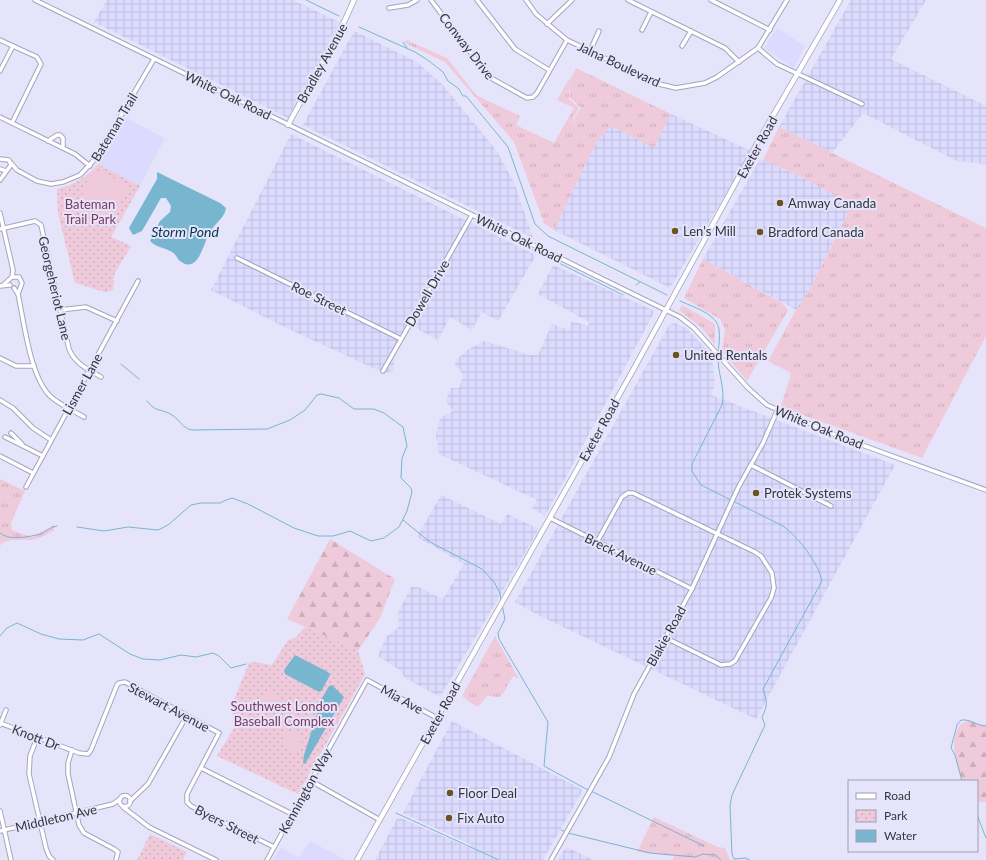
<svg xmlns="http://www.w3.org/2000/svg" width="986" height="860" viewBox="0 0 986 860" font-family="Lato,sans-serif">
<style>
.built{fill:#dcdbff}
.industrial{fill:url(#industrial-grid)}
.grass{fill:url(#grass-tufts)}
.forest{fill:url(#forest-firs)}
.park{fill:url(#park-dots)}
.garden{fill:#efcadb}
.water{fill:#78b6d0}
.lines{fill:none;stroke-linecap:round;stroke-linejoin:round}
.stream{stroke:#78b6d0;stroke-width:1}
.minor-casing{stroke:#a5a4bf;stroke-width:5.5}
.major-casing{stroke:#a5a4bf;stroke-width:6}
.minor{stroke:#fff;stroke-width:3.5}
.major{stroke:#fff;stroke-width:4.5}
.poi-dot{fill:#6c5123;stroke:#e5e4fb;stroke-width:1.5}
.labels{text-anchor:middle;stroke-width:4;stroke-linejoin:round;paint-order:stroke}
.street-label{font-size:13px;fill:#35353f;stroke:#e5e4fb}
.poi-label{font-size:13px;fill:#35353f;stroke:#e5e4fb;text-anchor:start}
.park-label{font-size:13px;fill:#7c395e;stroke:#e5e4fb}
.water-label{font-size:14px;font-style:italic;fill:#003849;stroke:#e5e4fb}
</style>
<defs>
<pattern id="industrial-grid" width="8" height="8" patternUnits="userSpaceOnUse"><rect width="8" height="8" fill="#dcdbff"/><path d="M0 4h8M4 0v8" fill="none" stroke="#bdbddc"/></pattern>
<pattern id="grass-tufts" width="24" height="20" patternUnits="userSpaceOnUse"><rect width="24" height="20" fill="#efcadb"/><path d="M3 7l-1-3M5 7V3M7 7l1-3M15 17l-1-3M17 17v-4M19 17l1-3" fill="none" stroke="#ceaebd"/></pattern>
<pattern id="forest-firs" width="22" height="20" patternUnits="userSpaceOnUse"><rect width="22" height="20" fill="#efcadb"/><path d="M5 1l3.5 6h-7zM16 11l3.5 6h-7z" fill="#ceaebd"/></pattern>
<pattern id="park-dots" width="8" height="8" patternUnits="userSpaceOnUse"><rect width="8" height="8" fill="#efcadb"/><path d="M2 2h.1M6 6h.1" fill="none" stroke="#ceaebd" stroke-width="1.8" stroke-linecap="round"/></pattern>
</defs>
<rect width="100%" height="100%" fill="#e5e4fb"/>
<g class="built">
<path d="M777,28l28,18 -11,22 -30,-20z"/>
<path d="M124,117l41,21 -25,48 -42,-22z"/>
<path d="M310,841l36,19h-73l8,-13 18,11z"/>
</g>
<g class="industrial">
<path d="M107,0h186l46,22 -51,96 -194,-96z"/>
<path d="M851,0h75l-35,59 95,47v58l-29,-3 -94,-48 -31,40 -53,-26z"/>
<path d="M354,31l63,31 25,22 54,66 18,32 19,56 -230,-113z"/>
<path d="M671,114l80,37 -81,137 -116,-58 42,-87 15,-17 43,22z"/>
<path d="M291,134l245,121 -38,66 -16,-9 -10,18 -22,-13 -12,23 -26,-14 -17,29 -2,16 -9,2 -100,-46 -73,-37z"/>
<path d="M760,159l38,16 54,30 -42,84 -14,21 -93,-51z"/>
<path d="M553,265l102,46 -110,205 -13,-8 5,-8 -98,-46 -3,-19 4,-17 13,-7 -7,-9 2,-9 3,-5h8l4,-12 -4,-8 -4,-2 1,-6 13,-11 15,-8 46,14h8l14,-31 17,6 3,-9 16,5 1,-4 -51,-28z"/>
<path d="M675,323l11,5 9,9 17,19 3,29 -4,10 184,70 -139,254 -218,-104 -23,-13 154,-277z"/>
<path d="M441,495l60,29 6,-10 32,15 -99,168 -35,-19 -5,-8 -22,-14 8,-19 12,-9 1,-6 -1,-9 13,-26h7l25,12 21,-35 -47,-27z"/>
<path d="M452,721l131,69 -40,70h-168l23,-43 72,31 2,-3 -69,-32z"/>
<path d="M566,847l28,13h-36z"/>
</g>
<g class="grass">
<path d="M406,40l41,18 29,37 44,21 -4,9 38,18 20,-35 -17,-8 12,-21v20l10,9 -7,13 7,6 -6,-6 8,-13 -11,-10 -1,-16 7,-14 95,46 -17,34 -43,-22 -15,17 -42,87 -10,-7 -30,-81 -69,-80 -40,-19z"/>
<path d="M779,127l207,101v108l-64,122 -141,-51 10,-34 -23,-12 28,-51 14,-21 42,-84 -54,-30 -35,-15z"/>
<path d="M703,259l79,44 6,7 -41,71 -25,-30 3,-22 -5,-10 -36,-21z"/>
<path d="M682,305l33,19v21l-13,-17 -23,-18z"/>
<path d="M0,479l25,12 -14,32 1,7 20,7 22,-12v6l-21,9h-22l-9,3 -2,3z"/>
<path d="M495,636l24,43 -5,-3c-7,6 -7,16 -15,21l-12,-1 -8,10h-4l-13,-10z"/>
<path d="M654,817l64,30 7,1 5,12h-58l2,-4 -37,-4z"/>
</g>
<g class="forest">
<path d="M330,539l65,40 -15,39 -22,33 -71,-32z"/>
<path d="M969,720l12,5h5v77h-9v-21h-14c-7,-15 -13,-38 -5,-53 2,-4 7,-6 11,-8z"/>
</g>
<g class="park">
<path d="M98,164l42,22 -29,51 20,9 -17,29 -1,15 -8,2 -30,-9 -17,-70 -1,-24c17,-4 29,-11 41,-25z"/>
<path d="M305,627l53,24 7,23 -67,120 -81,-38 17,-28 -1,-26 16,-39 6,-1 17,3 16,-25 7,-2z"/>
<path d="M150,834l37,18 -4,8h-46z"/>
</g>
<g class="garden">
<path d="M97,170l29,14 3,5 -21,36 -21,-10c-9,-20 -6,-30 10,-45z"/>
<path d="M267,693h3l11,6v4l-11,9 -3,-1 -5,-6v-6z"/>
<circle cx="292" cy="741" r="10"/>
</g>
<g class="water">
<path d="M157,172l63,31 6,5c-2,12 -13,16 -17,26 -6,10 -11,41 -29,27 -3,-2 -4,-7 -8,-9 -8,-5 -15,-4 -22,-11l10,-20 10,-9 1,-6 -5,-8h-5l-19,33 -9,4 -4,-7 28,-49z"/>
<path d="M295,655l33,17 2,3 -8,15 -3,2 -34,-18 -1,-4z"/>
<path d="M332,685l12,12 -39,67 -2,-1 1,-8 18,-57 7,-12z"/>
</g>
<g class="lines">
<g class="stream">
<path d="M306,0l33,16"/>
<path d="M359,27l56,25 14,9 14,11 5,9 10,7 5,8h3l42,51 27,77 13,12 119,59"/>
<path d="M403,42l4,6"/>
<path d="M521,244l102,51"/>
<path d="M636,285l4,-3"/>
<path d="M680,301c13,6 38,13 39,29 1,7 0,15 -1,23"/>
<path d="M718,356c-1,16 8,33 4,49l-30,59v7l9,14 82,41c15,11 35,36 39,55l-59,108c4,11 5,17 -1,28l3,8 -33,70 -2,11 2,48 2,5 11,-1 5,2"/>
<path d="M121,364l18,15"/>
<path d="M403,520l27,22 52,27 12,13 6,11 1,7"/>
<path d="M77,527l27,4 24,-4 30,3 10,-5 23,-20 10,-2h19l6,-3 6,-2 16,6 46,24 24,8h15l17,-5 21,10 13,-3 15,-11 8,-16 5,-19 -1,-4 -10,-10 1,-20 5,-12 -4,-19 -19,-14 -10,-4h-20l-15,-11 -18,-4 -4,1 -12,15 -15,10 -23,9 -75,1c-10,-2 -12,-10 -20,-15 -11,-7 -16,-2 -25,-14"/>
<path d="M0,533c8,8 29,4 40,1 6,-2 10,-7 17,-8"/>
<path d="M502,605l3,14 -7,14 1,6 49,83 -4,44 44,24"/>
<path d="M0,636l7,-8 10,-5 24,11 18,5 24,1 16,-6 31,20 13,5 17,1 21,-5 15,2 17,-4 6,3 12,12 15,-4"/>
<path d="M962,781l-7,-26 -4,-7 6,-23 4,-5c10,-1 16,6 25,6"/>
<path d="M591,791l113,55"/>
<path d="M396,813l103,47"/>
<path d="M977,815l9,23"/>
<path d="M561,830l5,2"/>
<path d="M568,833l82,20 45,4 8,-3 12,1 6,5"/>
</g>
<defs>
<g id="minor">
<path d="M35,0l645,317 14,11 54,60 19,17 73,32 146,53"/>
<path d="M431,0l58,77 38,21 6,-1 4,-4 30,-53"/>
<path d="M477,0l38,49 34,21"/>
<path d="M526,0l10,14 31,26 92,44 17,4 29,-5 12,-6 41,-29 29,-48"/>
<path d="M628,0l97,48 14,14"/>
<path d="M711,0l59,30"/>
<path d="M389,8l19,-3 9,-5"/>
<path d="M547,24l25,-24"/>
<path d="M642,30l9,-18"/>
<path d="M0,40l37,17 4,7 -29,59"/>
<path d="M682,46l9,-15"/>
<path d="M758,48l19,16 85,40"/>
<path d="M590,51l9,-20"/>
<path d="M0,71l13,-25"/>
<path d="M0,117l75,37 15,12"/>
<path d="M48,141l9,-6h3l3,3v10"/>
<path d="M0,159l9,1 2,5 -11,15"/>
<path d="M11,163l6,7 20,11 14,3 12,-2 17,-7 16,-17 58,-99"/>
<path d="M0,169l6,2"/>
<path d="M0,213l13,57 -1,7"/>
<path d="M0,229l35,-8 6,4 28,124c6,15 19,20 32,28"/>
<path d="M237,258l164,81"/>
<path d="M3,285l9,-8h7l3,6 -4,11"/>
<path d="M0,286l10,-1"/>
<path d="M14,288l4,6c6,28 12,82 32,102 10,9 22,14 34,21"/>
<path d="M60,310l26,-3 31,14"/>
<path d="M0,358l16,8h18"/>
<path d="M383,371l89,-156"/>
<path d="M0,400l13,8 20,20 18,12"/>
<path d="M11,433l11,11"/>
<path d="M5,437l38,19"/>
<path d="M0,456l33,17"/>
<path d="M751,465l80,41"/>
<path d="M26,487l112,-206"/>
<path d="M550,518l142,71"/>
<path d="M597,542l25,-45 6,-4h5l122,59 6,4 11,17 2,15 -3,10 -36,63 -5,3 -9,1 -55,-27"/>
<path d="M0,723l79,30 9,1 3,-4 26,-65 2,-2 6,-1 94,51 -32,61v8l4,4 83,41"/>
<path d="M0,725l6,-15"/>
<path d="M37,738l-7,18 -1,18 17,74 3,8 4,4"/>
<path d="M72,750l-4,13v11l11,51 5,8 30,16 4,3 -2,8"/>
<path d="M201,768l91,46"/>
<path d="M311,781l69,39"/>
<circle cx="125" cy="801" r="5.5"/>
<path d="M130,801l18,-17 38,-67"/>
<path d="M123,807l26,20 67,33"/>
<path d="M0,811l11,49"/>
<path d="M0,831l113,-27 7,-5"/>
<path d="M267,860l100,-180 70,38"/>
<path d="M551,860l58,-103 25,-63 58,-105 46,-101 25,-45 14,-32"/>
</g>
<g id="major">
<path d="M288,125l57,-105 9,-20"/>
<path d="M357,860l275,-488 127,-232 81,-140"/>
</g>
</defs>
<use href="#minor" class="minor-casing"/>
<use href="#major" class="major-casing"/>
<use href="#minor" class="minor"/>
<use href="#major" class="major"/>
</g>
<g class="poi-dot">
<circle cx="780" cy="203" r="4"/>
<circle cx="675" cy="231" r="4"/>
<circle cx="760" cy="232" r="4"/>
<circle cx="676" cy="355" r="4"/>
<circle cx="756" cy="493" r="4"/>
<circle cx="450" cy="793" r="4"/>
<circle cx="449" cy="818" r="4"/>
</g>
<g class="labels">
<g class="street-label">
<text transform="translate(467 46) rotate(52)" y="5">Conway Drive</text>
<text transform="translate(322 63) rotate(-61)" y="5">Bradley Avenue</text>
<text transform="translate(619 64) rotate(25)" y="5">Jalna Boulevard</text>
<text transform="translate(228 95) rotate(26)" y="5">White Oak Road</text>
<text transform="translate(114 127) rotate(-59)" y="5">Bateman Trail</text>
<text transform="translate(757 147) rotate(-61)" y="5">Exeter Road</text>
<text transform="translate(519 238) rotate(26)" y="5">White Oak Road</text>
<text transform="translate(55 288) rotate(77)" y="5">Georgeheriot Lane</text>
<text transform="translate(427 293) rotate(-60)" y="5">Dowell Drive</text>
<text transform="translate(319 298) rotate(26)" y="5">Roe Street</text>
<text transform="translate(82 384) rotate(-61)" y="5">Lismer Lane</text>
<text transform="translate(819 427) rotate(22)" y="5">White Oak Road</text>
<text transform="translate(599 430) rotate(-61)" y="5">Exeter Road</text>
<text transform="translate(621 554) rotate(26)" y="5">Breck Avenue</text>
<text transform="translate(666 636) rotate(-61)" y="5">Blakie Road</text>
<text transform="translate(402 699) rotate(29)" y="5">Mia Ave</text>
<text transform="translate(169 707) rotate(28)" y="5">Stewart Avenue</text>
<text transform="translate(440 713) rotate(-61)" y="5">Exeter Road</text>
<text transform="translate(36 737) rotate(21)" y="5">Knott Dr</text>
<text transform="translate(305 791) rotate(-61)" y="5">Kennington Way</text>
<text transform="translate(56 818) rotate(-13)" y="5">Middleton Ave</text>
<text transform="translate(227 824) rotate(27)" y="5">Byers Street</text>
</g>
<g class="poi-label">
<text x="788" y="208">Amway Canada</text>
<text x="683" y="236">Len's Mill</text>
<text x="768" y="237">Bradford Canada</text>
<text x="684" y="360">United Rentals</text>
<text x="764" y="498">Protek Systems</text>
<text x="458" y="798">Floor Deal</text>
<text x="457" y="823">Fix Auto</text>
</g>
<g class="park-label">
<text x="90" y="209">Bateman<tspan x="90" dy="15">Trail Park</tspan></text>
<text x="284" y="711">Southwest London<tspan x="284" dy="15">Baseball Complex</tspan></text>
</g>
<g class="water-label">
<text x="185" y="237">Storm Pond</text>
</g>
</g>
<rect x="848" y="780" width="130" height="72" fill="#e5e4fb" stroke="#9f9eb0"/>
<rect x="856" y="793" width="20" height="6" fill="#ffffff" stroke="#9f9eb0"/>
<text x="884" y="800" font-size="12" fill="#35353f">Road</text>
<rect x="856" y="810" width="20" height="12" fill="url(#park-dots)" stroke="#9f9eb0"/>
<text x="884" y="820" font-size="12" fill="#35353f">Park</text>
<rect x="856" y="830" width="20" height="12" fill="#78b6d0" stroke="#9f9eb0"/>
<text x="884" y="840" font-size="12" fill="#35353f">Water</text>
</svg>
